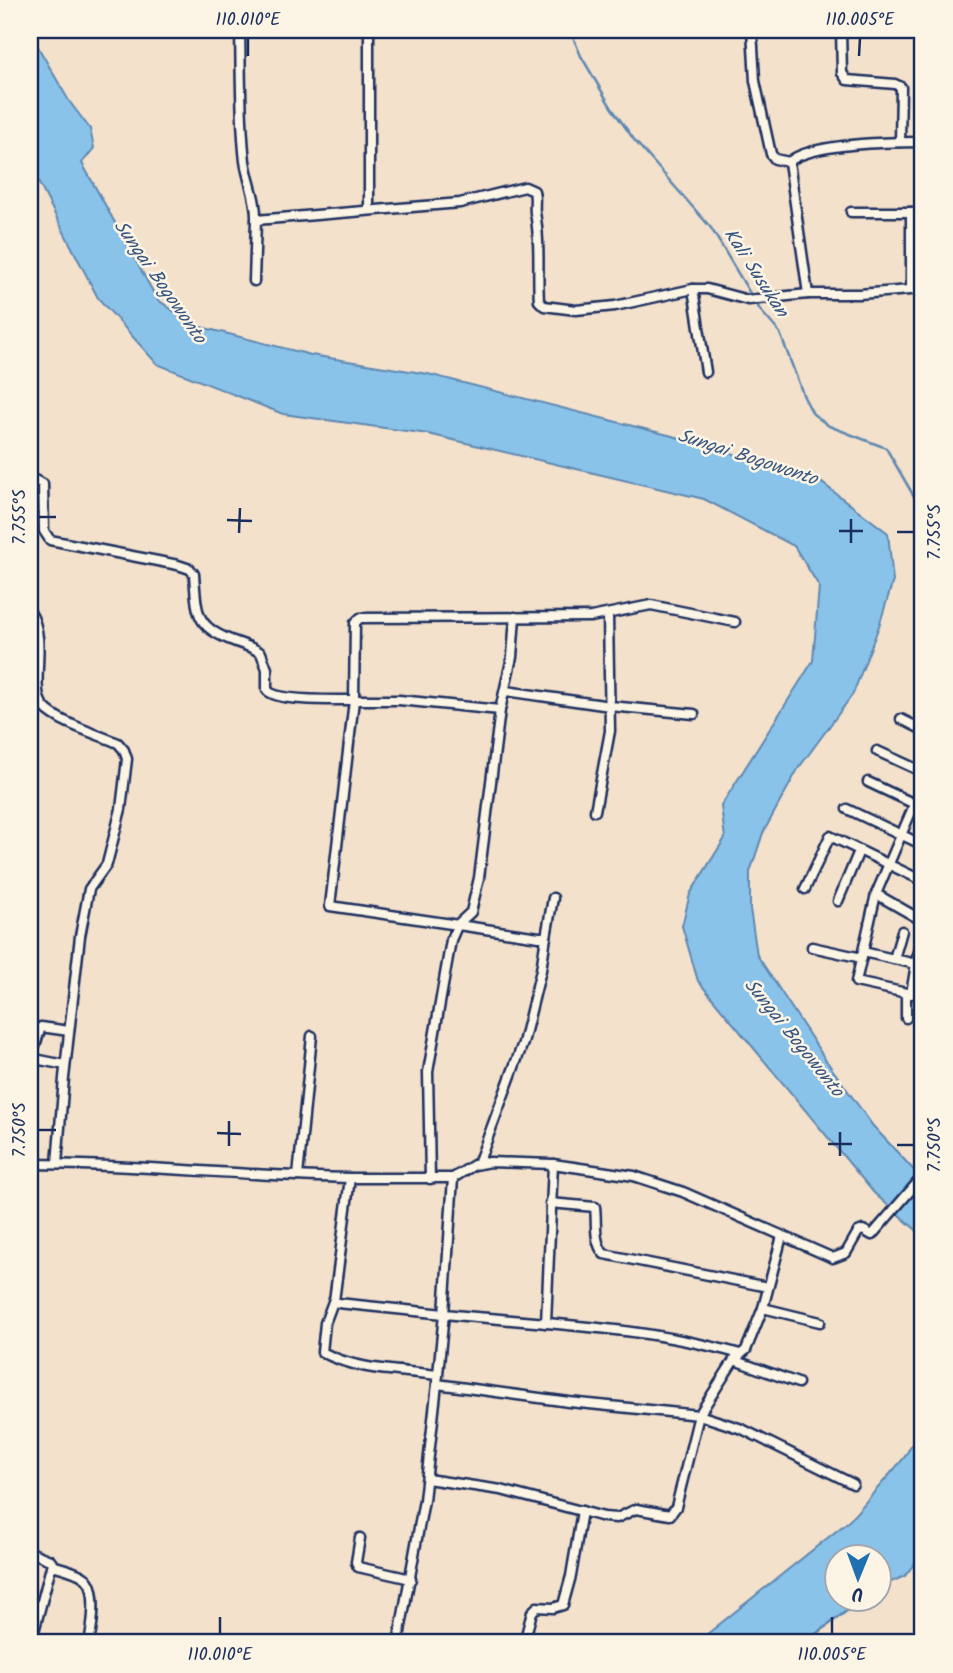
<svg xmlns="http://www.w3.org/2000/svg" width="953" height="1673" viewBox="0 0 953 1673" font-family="Kalam,sans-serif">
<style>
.water{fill:#8ac3e9;stroke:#5e88b1;stroke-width:2}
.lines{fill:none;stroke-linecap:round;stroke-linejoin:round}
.stream{stroke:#5e88b1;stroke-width:2.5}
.street-casing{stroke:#1b2f5e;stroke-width:13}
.street{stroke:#fcf5e5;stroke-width:8}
.ticks{fill:none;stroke:#1b2f5e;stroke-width:2.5}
.labels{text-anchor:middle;stroke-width:5;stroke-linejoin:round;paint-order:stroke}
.water-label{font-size:19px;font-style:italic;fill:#375481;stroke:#fcf5e5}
.neatline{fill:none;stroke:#1b2f5e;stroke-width:2.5}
.ticks-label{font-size:18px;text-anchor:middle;fill:#1b2f5e}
</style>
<rect width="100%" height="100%" fill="#f4e1cc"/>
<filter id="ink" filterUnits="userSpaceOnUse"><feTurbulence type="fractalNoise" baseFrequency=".0143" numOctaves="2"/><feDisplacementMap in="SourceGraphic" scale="14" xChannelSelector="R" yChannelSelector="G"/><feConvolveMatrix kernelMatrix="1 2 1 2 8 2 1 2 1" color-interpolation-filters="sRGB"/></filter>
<g filter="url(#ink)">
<g class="water">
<path d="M30,33l39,68 21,28 4,19 -12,15 75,136 36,26 118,30 117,19 264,67 126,39 70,53 5,48 -14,45 -26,68 -55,75 -35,64 -13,39v37l7,46 68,104 48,67 50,54v56l-49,-43 -176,-212 -16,-55 8,-32 35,-56 -4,-32 92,-145 6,-75 -25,-40 -90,-47 -276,-65 -145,-20 -126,-50 -59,-66 -68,-132z"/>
<path d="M923,1425v127l-18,24 -25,11v-29h-42v42h23l-58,43h-107l154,-123 54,-62z"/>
</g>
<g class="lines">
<g class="stream">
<path d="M570,30l11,26 30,51 24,34 76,87 49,82 20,23 24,64 9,17 16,12 57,22 37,64"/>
<path d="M805,1643l56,-43"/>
</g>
<defs>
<g id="street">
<path d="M240,30c1,44 0,88 5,131 3,21 12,38 11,59l204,-17 65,-16 9,4c2,7 0,14 1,22 6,30 2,57 4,88l5,5 32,4 39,-4 78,-17h14l41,11 60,-6h51l64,-5"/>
<path d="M752,30l3,51 16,73 4,5 14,3"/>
<path d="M841,30l1,43 5,7 48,4 6,3 -1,55"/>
<path d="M369,209v-179"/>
<path d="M851,212h72"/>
<path d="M254,281l2,-61"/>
<path d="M693,289l13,83"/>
<path d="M911,289v-77"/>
<path d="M808,294l-19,-132c21,-19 105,-20 134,-20"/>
<path d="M30,478l13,6 1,47 6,9 128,25 12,4 4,5c3,40 1,54 42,68 9,3 18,6 25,11l6,16v21c9,12 70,10 87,10l1,-77 5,-5 231,-1 60,-12 84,17"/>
<path d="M30,612c19,30 -2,77 14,95 15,16 53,27 74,36l6,7 3,9 -6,50 -14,55 -18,25 -9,47 -16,142 -7,86"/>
<path d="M506,691l104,15 84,8"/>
<path d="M500,710l-101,-10h-45l-24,206 209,31h7l7,-39"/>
<path d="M901,719l22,11"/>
<path d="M877,751l46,21"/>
<path d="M868,782l55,26"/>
<path d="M923,784l-47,110 -20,88 55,12 12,-72"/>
<path d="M847,809l76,36"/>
<path d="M595,811l15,-80 -2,-116"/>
<path d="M805,889l25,-53 93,45"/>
<path d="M876,894l47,27"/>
<path d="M838,901l21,-50"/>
<path d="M812,947l50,11"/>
<path d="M863,952l53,12"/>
<path d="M894,959l8,-28"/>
<path d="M906,1018v-25"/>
<path d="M30,1058l35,7"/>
<path d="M31,1058l10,-31 28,4"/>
<path d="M30,1164c107,0 213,12 320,14l-16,123 4,2 106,11 -7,70 132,18 130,13 43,14 111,55"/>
<path d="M478,1164l45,-121 18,-73 5,-33"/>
<path d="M298,1176l14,-140"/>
<path d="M350,1178h103l-9,136c99,10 199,12 296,40"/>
<path d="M453,1178l21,-13 16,-3 63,2 81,12 49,16 150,66 13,-5 12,-21 5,-2 9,5 51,-59"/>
<path d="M430,1179l-2,-107 23,-132 7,-16 13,-12 8,-34 21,-168 12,-53 3,-40"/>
<path d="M550,1203l45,4c2,15 -2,34 9,47l164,33"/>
<path d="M334,1299l-9,24 -3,29c35,19 77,18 116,23"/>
<path d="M763,1308l19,-72"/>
<path d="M546,1323l7,-159"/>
<path d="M734,1360l64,23"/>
<path d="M427,1479l74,11 103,27 13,1 19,-9 34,6 6,-8 23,-92 35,-55 12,-10 17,-42 57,14"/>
<path d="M360,1538l-4,24 2,5 53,12"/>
<path d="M30,1552l20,8 2,3 -21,80"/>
<path d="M52,1565c10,3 24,6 32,12 15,9 8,51 5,66"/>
<path d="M398,1643l26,-143 13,-116"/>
<path d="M524,1643l8,-31 5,-5 16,1 10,-3 8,-29 11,-65"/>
</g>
</defs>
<use href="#street" class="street-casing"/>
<use href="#street" class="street"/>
</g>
</g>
<path class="ticks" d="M248,56v-18M859,56l1,-18M38,517h18M227,520l25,1M839,531h24M897,532h17M239,533l1,-25M851,543v-24M38,1130h18M217,1133l24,1M828,1144h24M897,1145h17M229,1146v-25M840,1156v-24M220,1634v-17M832,1634v-17"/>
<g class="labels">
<g class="water-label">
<text transform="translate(757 272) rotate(57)" y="7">Kali Susukan</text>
<text transform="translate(161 281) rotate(55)" y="7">Sungai Bogowonto</text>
<text transform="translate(748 456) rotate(18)" y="7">Sungai Bogowonto</text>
<text transform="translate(795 1037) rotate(51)" y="7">Sungai Bogowonto</text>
</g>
</g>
<rect width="953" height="1673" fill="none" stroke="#fcf5e5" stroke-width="77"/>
<g transform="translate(858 1578) rotate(181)"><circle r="33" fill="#fcf5e5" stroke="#a2a6af" stroke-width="2"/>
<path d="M0-5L12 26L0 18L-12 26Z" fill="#1f6fb2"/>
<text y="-10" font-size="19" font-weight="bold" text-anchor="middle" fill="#1b2f5e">U</text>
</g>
<rect x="38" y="38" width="876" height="1596" class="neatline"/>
<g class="ticks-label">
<text x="248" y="25">110.010°E</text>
<text x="860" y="25">110.005°E</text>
<text transform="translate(19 517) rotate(-90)" y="6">7.755°S</text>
<text transform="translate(934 532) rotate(-90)" y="6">7.755°S</text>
<text transform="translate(19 1130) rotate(-90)" y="6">7.750°S</text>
<text transform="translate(934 1145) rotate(-90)" y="6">7.750°S</text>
<text x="220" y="1660">110.010°E</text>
<text x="832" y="1660">110.005°E</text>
</g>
</svg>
